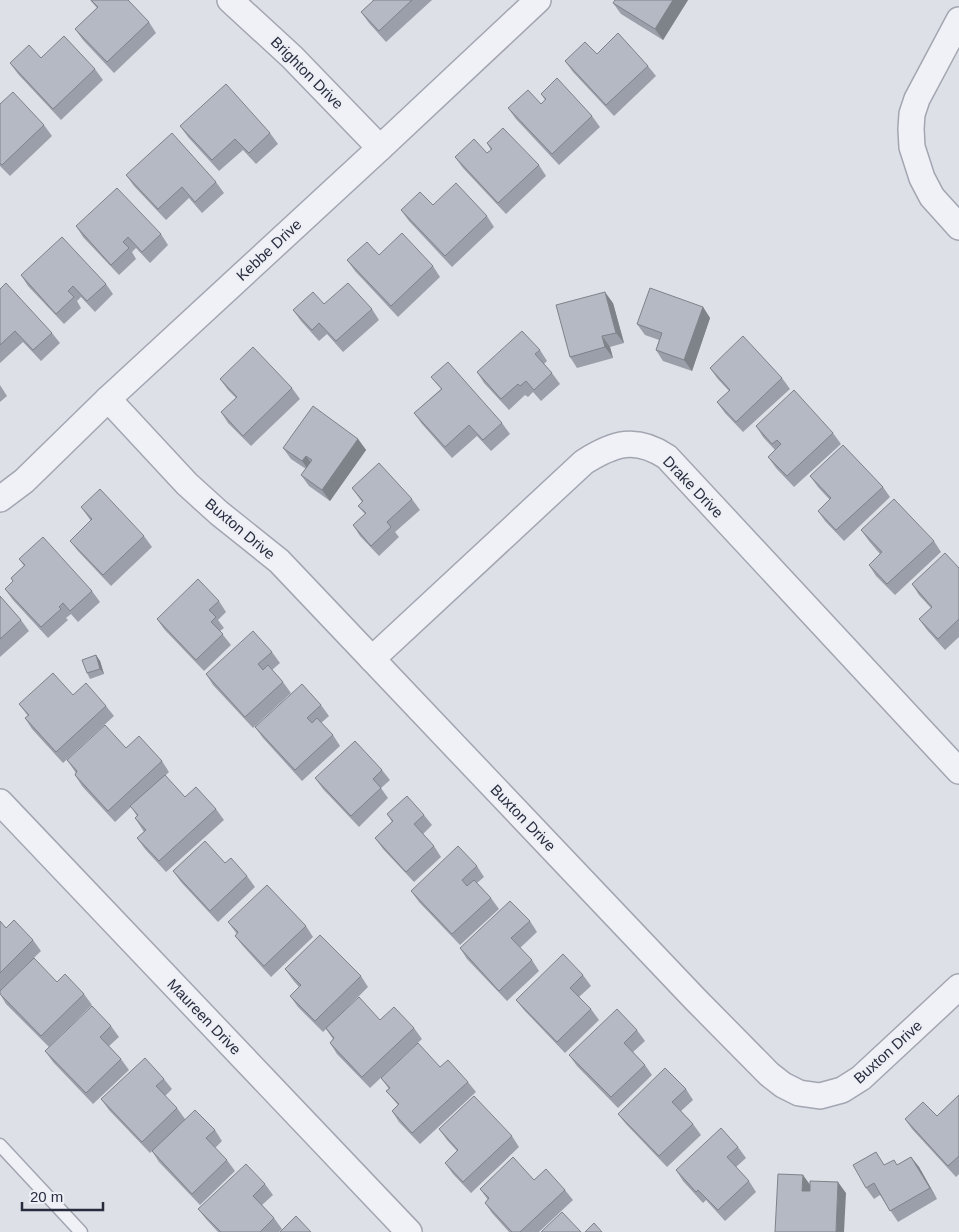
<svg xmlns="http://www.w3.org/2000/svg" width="959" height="1232" viewBox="0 0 959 1232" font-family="Arial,sans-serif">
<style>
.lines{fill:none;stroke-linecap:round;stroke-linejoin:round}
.lane-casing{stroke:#a3a6b1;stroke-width:15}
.street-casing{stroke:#a3a6b1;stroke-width:28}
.lane{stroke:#f0f1f6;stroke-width:12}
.street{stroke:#f0f1f6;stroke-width:25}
.wall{fill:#9b9fa9}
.shaded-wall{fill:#7e8289}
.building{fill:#b4b9c4;stroke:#7e8289}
.labels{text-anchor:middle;stroke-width:4.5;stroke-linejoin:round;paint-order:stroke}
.street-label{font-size:15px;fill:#272c3e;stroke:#edeff5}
</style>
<rect width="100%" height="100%" fill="#dde0e7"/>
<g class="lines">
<defs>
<path id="lane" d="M0,1145l81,87"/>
<g id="street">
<path d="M230,0l62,57 88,91"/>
<path d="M959,20l-42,79 -5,15 -1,15 1,18 10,31 10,19 27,30"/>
<path d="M108,399l79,85 32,29 60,48 416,438 74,75 14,11 16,8 21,3 22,-6 19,-12 98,-91"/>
<path d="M0,499l24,-18 84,-82 272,-251 158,-148"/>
<path d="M372,659l212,-197c30,-19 52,-26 83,-5l292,314"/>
<path d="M0,802l409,430"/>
</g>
</defs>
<use href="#lane" class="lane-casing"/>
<use href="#street" class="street-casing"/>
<use href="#lane" class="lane"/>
<use href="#street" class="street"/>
</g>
<g class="wall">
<path d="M90,0l59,22 7,11 -42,40 -31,-33 -8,-11 22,-21z"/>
<path d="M372,0h60l-46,42 -17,-19 -8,-11 12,-11z"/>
<path d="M688,0l-25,40 -42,-26 -8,-11z"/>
<path d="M41,58l54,11 8,11 -42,40 -43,-46 -8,-11z"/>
<path d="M565,61l83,5 8,10 -42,40 -41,-44z"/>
<path d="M541,94l51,22 8,11 -41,38 -43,-46 -8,-11 33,-4 4,-4z"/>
<path d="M0,104l44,21 8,11 -42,40 -10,-10z"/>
<path d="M180,126l90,7 8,11 -22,20 -13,-14 -24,21 -31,-34z"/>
<path d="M487,143l52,22 7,11 -40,38 -43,-46 -8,-11 32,-4 4,-3z"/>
<path d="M126,175l90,7 8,11 -22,20 -13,-15 -23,22 -32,-34z"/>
<path d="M433,205l54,11 7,11 -42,40 -43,-46 -8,-11z"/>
<path d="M76,226l85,8 7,11 -18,18 -14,-15 -4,4 4,7 -17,16 -36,-38z"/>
<path d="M347,260l86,6 7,11 -42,40 -43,-46z"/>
<path d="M21,275l85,9 7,10 -18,18 -14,-15 -4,4 4,7 -17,16 -36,-38z"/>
<path d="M0,289l52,44 8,10 -19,18 -18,-19 -23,21z"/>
<path d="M613,303l11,40 -14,4 3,11 -36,10 -7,-11z"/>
<path d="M324,304l48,5 7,11 -36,32 -16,-18 -8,7 -18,-20 -8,-11z"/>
<path d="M703,307l7,11 -18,53 -29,-10 -7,-11 3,-10 -14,-5 -8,-11z"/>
<path d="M540,350l7,11 -3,3 8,9 8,11 -19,17 -8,-9 -5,5 -3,-2 -16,15 -25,-27 -7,-11z"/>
<path d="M710,368l72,10 8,11 -47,43 -18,-19 -8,-11 12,-11 -12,-13z"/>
<path d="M431,377l71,46 8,11 -19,17 -14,-15 -25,22 -30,-34 -8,-11 27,-24z"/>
<path d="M220,379l72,9 8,11 -49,47 -23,-23 -7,-11 15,-14 -8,-8z"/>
<path d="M0,385l7,11 -7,6z"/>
<path d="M756,426l77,7 8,11 -47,43 -18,-19 -8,-11 7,-7 -12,-13z"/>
<path d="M358,439l8,11 -36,51 -21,-15 -8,-11 5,-6 -15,-10 -8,-11z"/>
<path d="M810,476l73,11 7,10 -46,44 -19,-20 -7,-10 12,-11 -12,-13z"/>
<path d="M352,488l60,11 8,11 -25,22 4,5 -20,19 -19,-20 -7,-11 12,-11 -7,-8 4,-4z"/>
<path d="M81,507l63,29 8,11 -41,39 -33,-35 -8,-10 21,-20z"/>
<path d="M861,530l73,11 7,11 -46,43 -19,-19 -7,-11 11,-11 -11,-13z"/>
<path d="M19,559l73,32 8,11 -22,20 -7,-8 -5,4 2,2 -20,18 -35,-38 -8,-11 8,-8 -2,-3 13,-12z"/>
<path d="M959,568v69l-14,13 -18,-20 -8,-11 12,-11 -12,-13 -7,-11z"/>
<path d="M0,596l21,24 8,11 -29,26z"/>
<path d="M219,601l7,11 -8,8 6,8 -4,3 11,14 -27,26 -40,-42 -7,-10z"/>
<path d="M272,652l8,11 -8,7 11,12 8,11 -38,35 -40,-43 -7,-11z"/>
<path d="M96,655l4,6 4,13 -14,5 -3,-6z"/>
<path d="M73,695l33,11 8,10 -51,47 -31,-34 -7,-11 3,-2 -9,-12z"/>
<path d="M321,705l8,11 -8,7 12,12 7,11 -38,35 -39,-43 -8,-11z"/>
<path d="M126,748l36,13 7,11 -4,4 20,21 31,12 8,11 -58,52 -21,-23 -8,-11 7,-6 -9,-14 2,-2 -6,-9 -16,15 -33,-36 -7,-11 1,-2 -9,-13z"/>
<path d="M382,770l8,10 -9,8 7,10 -29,29 -36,-38 -8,-11z"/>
<path d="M387,814l37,1 8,10 -9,9 11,12 7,11 -27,25 -31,-33 -8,-11 17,-16z"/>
<path d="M225,863l22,13 8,11 -37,35 -37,-40 -8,-11z"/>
<path d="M477,866l7,11 -7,6 14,15 8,11 -39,36 -41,-43 -8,-11z"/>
<path d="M0,921l6,7 27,12 8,11 -41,40z"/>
<path d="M530,921l7,11 -17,16 12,12 7,11 -32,30 -40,-42 -7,-11z"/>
<path d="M228,922l78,4 7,11 -42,40 -28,-31 -8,-10 2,-2z"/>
<path d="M285,969l76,7 7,11 -24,24 70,17 8,11 -52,49 -33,-34 -7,-11 3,-4 -7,-10 -3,3 -25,-25 -8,-11 9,-9 -6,-7z"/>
<path d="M583,975l8,11 -12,11 12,12 8,11 -34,33 -41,-43 -8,-10z"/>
<path d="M57,982l27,12 8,11 -43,42 -43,-43 -6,-10z"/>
<path d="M111,1026l8,11 -10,9 12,13 8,11 -36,34 -40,-42 -8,-11z"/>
<path d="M637,1030l8,11 -12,11 12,13 7,10 -34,33 -41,-42 -8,-11z"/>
<path d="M440,1067l28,15 8,10 -56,52 -21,-22 -7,-11 6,-6 -12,-14 3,-2 -8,-11z"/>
<path d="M164,1079l8,10 -7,7 12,12 8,11 30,11 7,11 -7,7 12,12 8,11 -35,34 -41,-43 -7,-11 -2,2 -41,-43 -8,-11z"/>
<path d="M686,1089l7,11 -12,11 12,13 8,11 -34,32 -41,-43 -8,-10z"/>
<path d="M959,1095v79l-3,3 -44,-48 -7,-10 32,-3z"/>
<path d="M439,1129l73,7 7,11 -48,46 -18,-19 -8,-11 12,-12 -10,-11z"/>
<path d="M738,1147l8,11 -10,9 13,14 7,11 -31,29 -19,-21 -3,3 -20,-22 -7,-11z"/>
<path d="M911,1157l8,10 18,32 -39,23 -18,-27 -6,4 -8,-11 19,-23h12z"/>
<path d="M534,1180l31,10 8,10 -34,32h-30l-17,-19 -7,-10 3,-3 -8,-11z"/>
<path d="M265,1184l8,11 -11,10 12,13 8,11 -3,3h-61l-12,-13 -8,-10z"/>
</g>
<g class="shaded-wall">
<path d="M673,0h15l-25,40 -8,-11z"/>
<path d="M605,292l8,11 11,40 -8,-10z"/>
<path d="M703,307l7,11 -18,53 -8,-11z"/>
<path d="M602,336l8,11 3,11 -8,-11z"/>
<path d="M358,439l8,11 -36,51 -8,-11z"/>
<path d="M306,456l8,11 -4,5 -8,-11z"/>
<path d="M96,655l4,6 4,13 -4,-5z"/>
<path d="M911,1157l8,10 18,32 -7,-11z"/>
<path d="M803,1175l8,11 -1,16 -8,-11z"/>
<path d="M838,1182l8,11 -2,39h-8z"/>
</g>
<g class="building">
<path d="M91,0h37l21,22 -42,40 -32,-33 23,-22z"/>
<path d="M374,0h38l-33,31 -18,-19z"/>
<path d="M615,0h58l-18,29 -42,-26z"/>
<path d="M618,33l30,33 -42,39 -41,-44 20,-19 12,12z"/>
<path d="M64,36l31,33 -42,40 -43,-46 19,-18 12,13z"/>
<path d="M557,78l35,38 -40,38 -44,-46 20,-18 13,14 5,-5 -5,-5z"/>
<path d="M226,84l44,49 -21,20 -14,-14 -23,21 -32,-34z"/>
<path d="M13,92l31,33 -42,40 -2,-2v-59z"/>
<path d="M503,128l36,37 -41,38 -43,-46 19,-18 13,14 5,-4 -5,-6z"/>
<path d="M172,133l44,49 -21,20 -13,-15 -24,22 -32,-34z"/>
<path d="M456,183l31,33 -42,40 -44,-46 19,-18 13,13z"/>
<path d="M117,188l44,46 -19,18 -14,-15 -5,5 6,6 -18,17 -35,-39z"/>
<path d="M402,233l31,33 -42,40 -44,-46 20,-18 12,13z"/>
<path d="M62,237l44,47 -19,17 -14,-15 -5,5 6,6 -18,17 -35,-39z"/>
<path d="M6,283l46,50 -19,17 -18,-19 -15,14v-56z"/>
<path d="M348,283l24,26 -36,32 -17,-18 -7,7 -19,-20 20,-18 11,12z"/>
<path d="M650,288l53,19 -19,53 -28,-10 6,-17 -25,-9z"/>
<path d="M605,292l11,41 -14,3 3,11 -35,10 -14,-52z"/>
<path d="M522,331l18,19 -5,4 17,19 -18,17 -8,-9 -6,5 -2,-2 -17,15 -24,-27z"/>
<path d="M743,336l39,42 -46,44 -19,-20 13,-12 -20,-22z"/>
<path d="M253,347l39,41 -49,48 -22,-24 16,-15 -17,-18z"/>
<path d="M448,362l54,61 -19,17 -14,-15 -24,22 -31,-34 28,-24 -11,-12z"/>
<path d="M794,390l39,43 -46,43 -19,-19 13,-13 -4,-4 -5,4 -16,-18z"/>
<path d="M313,406l45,33 -36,51 -21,-15 11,-15 -6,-4 -4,5 -19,-13z"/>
<path d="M843,445l40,42 -47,43 -18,-19 13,-13 -21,-22z"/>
<path d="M379,463l33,36 -25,23 4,5 -20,19 -18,-21 13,-12 -8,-7 5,-5 -11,-13z"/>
<path d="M100,489l44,47 -41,39 -33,-34 22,-22 -11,-12z"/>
<path d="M894,499l40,42 -47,43 -18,-19 13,-13 -21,-22z"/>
<path d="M43,537l49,54 -22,20 -7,-8 -4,4 2,2 -20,18 -36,-38 8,-8 -2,-3 14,-13 -6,-6z"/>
<path d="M945,553l14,15v51l-21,20 -19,-20 13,-12 -20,-23z"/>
<path d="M198,579l21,22 -10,9 7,7 -5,5 12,12 -27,26 -39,-41z"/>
<path d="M0,596l21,24 -21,19z"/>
<path d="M253,631l19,21 -14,12 5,6 5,-5 15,17 -38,35 -39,-43z"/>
<path d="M96,655l4,14 -13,4 -5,-13z"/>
<path d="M53,673l20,22 13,-12 20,23 -50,46 -31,-34 4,-3 -10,-11z"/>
<path d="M302,684l19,21 -14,13 5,5 5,-5 16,17 -38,35 -40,-43z"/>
<path d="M105,725l21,23 13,-12 23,25 -54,50 -33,-36 2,-4 -10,-11z"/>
<path d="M355,741l27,29 -9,9 8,9 -30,28 -36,-38z"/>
<path d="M165,775l20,22 11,-10 20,22 -57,52 -22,-23 9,-8 -11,-12 3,-3 -8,-9z"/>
<path d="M407,796l17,19 -10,9 20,22 -28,26 -31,-34 18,-17 -6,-7z"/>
<path d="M205,841l20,22 6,-5 16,18 -37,35 -37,-40z"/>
<path d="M458,846l19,20 -15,14 5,6 7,-6 17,18 -39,36 -41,-43z"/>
<path d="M267,885l39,41 -42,40 -29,-30 3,-4 -10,-10z"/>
<path d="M510,901l20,20 -19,17 21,22 -33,31 -39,-43z"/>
<path d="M14,920l19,20 -33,33v-52l6,7z"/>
<path d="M320,935l41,41 -46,45 -25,-25 11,-11 -16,-16z"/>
<path d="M563,954l20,21 -13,13 21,21 -34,33 -41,-42z"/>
<path d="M34,958l23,24 8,-8 19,20 -43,42 -41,-42v-3z"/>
<path d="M359,997l21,23 14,-13 20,21 -52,49 -32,-34 4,-5 -8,-10z"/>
<path d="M92,1006l19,20 -11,11 21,22 -35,34 -41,-42z"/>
<path d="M617,1009l20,21 -13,13 21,22 -34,32 -42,-42z"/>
<path d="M418,1043l22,24 8,-7 20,22 -56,51 -20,-22 7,-7 -13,-13 4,-3 -9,-10z"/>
<path d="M145,1058l19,21 -8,7 21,22 -35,34 -41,-43z"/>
<path d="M665,1068l21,21 -14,13 21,22 -34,32 -41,-42z"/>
<path d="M959,1095v61l-11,10 -43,-47 18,-17 14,14z"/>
<path d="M474,1096l38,40 -49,46 -18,-19 13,-13 -19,-21z"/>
<path d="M195,1110l20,20 -9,8 21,22 -35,34 -40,-43z"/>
<path d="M721,1128l17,19 -11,10 22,24 -31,29 -20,-20 -2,2 -20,-22z"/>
<path d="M876,1152l8,13 10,-5 3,5 14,-8 19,31 -40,23 -16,-28 -8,5 -13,-23z"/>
<path d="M513,1157l21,23 12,-11 19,21 -45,42h-8l-27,-29 4,-5 -9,-9z"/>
<path d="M246,1164l19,20 -12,12 21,22 -14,14h-39l-23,-23z"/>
<path d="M778,1174l25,1 -1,16h8v-10l28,1 -2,50h-61z"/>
<path d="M562,1212l19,20h-40z"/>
<path d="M296,1216l15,16h-31z"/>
<path d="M594,1223l8,9h-17z"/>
</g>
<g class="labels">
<g class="street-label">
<text transform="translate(307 73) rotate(45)" y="5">Brighton Drive</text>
<text transform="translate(269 250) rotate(-43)" y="5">Kebbe Drive</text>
<text transform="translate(693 487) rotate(46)" y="5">Drake Drive</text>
<text transform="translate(240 529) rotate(40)" y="5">Buxton Drive</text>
<text transform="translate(523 818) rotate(46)" y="5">Buxton Drive</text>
<text transform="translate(204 1017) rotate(46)" y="5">Maureen Drive</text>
<text transform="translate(888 1052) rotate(-42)" y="5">Buxton Drive</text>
</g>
</g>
<path d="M22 1202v8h81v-8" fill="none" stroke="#272c3e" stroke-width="2.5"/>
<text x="30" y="1202" font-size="15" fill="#272c3e" stroke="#edeff5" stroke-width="4" paint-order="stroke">20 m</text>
</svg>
